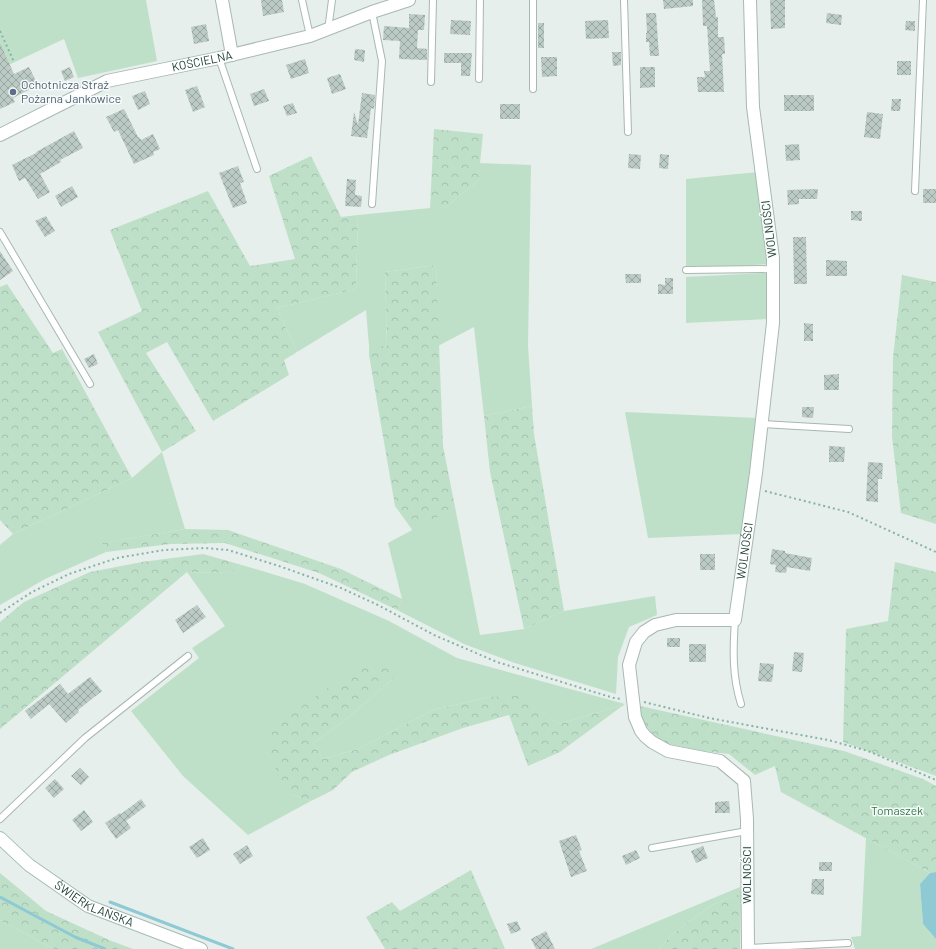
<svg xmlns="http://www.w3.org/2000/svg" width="936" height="949" viewBox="0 0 936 949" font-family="Barlow,sans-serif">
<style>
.green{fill:#bfe0c8}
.forest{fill:url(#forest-crowns)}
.water{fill:#8ec9d4}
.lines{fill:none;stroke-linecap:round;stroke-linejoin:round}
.stream{stroke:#8ec9d4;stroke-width:3}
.building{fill:url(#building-cross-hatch)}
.service-casing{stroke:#a8b8b2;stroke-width:8}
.minor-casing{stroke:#a8b8b2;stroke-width:14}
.secondary-casing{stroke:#a4bbb3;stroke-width:14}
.path{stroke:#86b3a5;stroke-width:2;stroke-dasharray:2 3;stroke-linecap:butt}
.service{stroke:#fff;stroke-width:6}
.minor{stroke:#fff;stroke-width:12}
.secondary{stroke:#fff;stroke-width:12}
.service-dot{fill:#5c6f8a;stroke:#f7fbf9;stroke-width:1.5}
.labels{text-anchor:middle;stroke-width:3;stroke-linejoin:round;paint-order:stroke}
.street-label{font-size:12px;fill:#24423a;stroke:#f7fbf9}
.service-label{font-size:12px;fill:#4e5e75;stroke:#f7fbf9;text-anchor:start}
.park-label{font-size:12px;fill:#2d7a4b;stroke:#f7fbf9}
</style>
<defs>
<pattern id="forest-crowns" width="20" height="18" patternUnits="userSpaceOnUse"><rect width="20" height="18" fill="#bfe0c8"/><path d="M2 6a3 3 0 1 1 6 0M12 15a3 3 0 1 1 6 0" fill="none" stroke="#a4c1ad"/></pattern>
<pattern id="building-cross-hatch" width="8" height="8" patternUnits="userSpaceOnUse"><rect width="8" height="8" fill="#bbcac4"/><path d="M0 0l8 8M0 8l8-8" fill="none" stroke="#98a6a0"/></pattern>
</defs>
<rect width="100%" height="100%" fill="#e6efeb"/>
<g class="green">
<path d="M0,0h146l11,61 -79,17 -14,-39 -64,30z"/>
<path d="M480,163l51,2 -3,181 4,60 -48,10 -10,-89 -36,19 -2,-81 -51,7 2,75 -18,-1 -3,-36 -69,42 -20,-44 79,-19 2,-74 72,-7h15l35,-29z"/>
<path d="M758,172l10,92 -82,6v-91z"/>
<path d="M766,273l1,46 -81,4v-46z"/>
<path d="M625,412l132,6 -15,116 -94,4z"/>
<path d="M162,452l23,77 -82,14 3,9 -61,27 -45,26v-60l13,-11 119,-56z"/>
<path d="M455,507l25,128 44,-6 40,-18 91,-15 2,19 -28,12 -11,30 -2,37 -101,-31 -51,-19 -67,-34 5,-11 -14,-56z"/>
<path d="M242,565l63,19 84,37 68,37 168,46 -66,20 -41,-27h-28l-57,13 -75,39 -35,10 -10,-16 30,-21 52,-45 -93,29 -12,88 21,7 -63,34 -65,-59 -52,-65 68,-53 -7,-10 33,-22 -38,-54 41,1z"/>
<path d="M866,838l64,35 -10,11 3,40 13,15v10h-81l-4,-12 10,-1z"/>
<path d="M740,887l1,6 -29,12 -42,31 -11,13h-68z"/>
<path d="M0,920l54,29h-54z"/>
</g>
<g class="forest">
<path d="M434,129l49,5 -3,29v16l-35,29h-15z"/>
<path d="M311,156l30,61 17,-2 -2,74 -79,19 20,44 -13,8 5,15 -76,46 -46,-79 -21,11 50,78 -34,21 -64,-120 44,-21 -32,-81 98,-39 42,75 45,-7 -26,-83z"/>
<path d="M436,265l7,181 12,61 -42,24 -18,-25 -26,-151v-9h18l-2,-74z"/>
<path d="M902,275l34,7v242l-35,-11 -9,-76 1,-79z"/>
<path d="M7,284l46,69 9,-4 70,129 -119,56 -13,-14v-233z"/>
<path d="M532,406l2,28 30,177 -40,18 -34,-157 -6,-56z"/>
<path d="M185,529l43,1 113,39 61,30 -5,11 -78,-37 -94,-30 -55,1 -64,8 -4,-9z"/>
<path d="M203,554l39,11 -13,8 -42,-1 -187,157v-107l24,-20 66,-30 52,-10z"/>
<path d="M895,562l41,10v204l-93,-34 3,-113 42,-8z"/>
<path d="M387,663l8,14 -52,45 -30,21 10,16 35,-10 75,-39 57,-13 28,-1 41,28 66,-20 -65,48 -32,14 -19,-51 -46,13 -74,27 -37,17 -19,18 -22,11 -21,-7 -21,-38 3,-29 82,-57z"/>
<path d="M640,706l204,45 79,28 13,7v86l-6,1 -149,-81 -6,-26 -20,9 -26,-21 -26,-3 -44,-9 -17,-21z"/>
<path d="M471,870l34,79h-120l-19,-32 26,-15 8,9z"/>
<path d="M0,873l46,38 63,29 24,9h-79l-54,-29z"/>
<path d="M741,893l-1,56h-81l11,-13 42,-31z"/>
</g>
<path class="water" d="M936,872v67l-13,-15 -3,-40 10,-11z"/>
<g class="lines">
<g class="stream">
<path d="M0,897l75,40 30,12"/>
<path d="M110,902l123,47"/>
</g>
</g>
<g class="building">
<path d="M261,0h21l2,12 -21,4z"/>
<path d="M663,0h30v6l-29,3z"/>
<path d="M702,0h12l2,17h2v20h6l1,17h-3l2,38h-26l-1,-15h8l-1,-6h6l-3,-45h-4z"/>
<path d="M770,0h15v28l-14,1z"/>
<path d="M646,13h10l3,43h-9l-1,-14h-3v-9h1z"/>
<path d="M827,13l15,2 -1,10 -15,-2z"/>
<path d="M409,14l16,1 -1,15h-6l-1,18 10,1v11l-28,-1 1,-18 -17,-1 1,-14 25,2z"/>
<path d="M451,20l20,1 -1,14 -20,-1z"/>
<path d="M608,20l1,18 -23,1 -1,-18z"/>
<path d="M906,21h9v10l-10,-1z"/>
<rect x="538" y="23" width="6" height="25"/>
<path d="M206,24l3,17 -15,3 -3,-17z"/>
<path d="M0,43l14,31 15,-7 9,18 -25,13 2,4 -15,7z"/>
<path d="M355,49l10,1 -1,12 -10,-2z"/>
<path d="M612,52h9v13l-8,1z"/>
<path d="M444,53h28l-2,23h-9v-13h-17z"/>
<path d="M541,57h16v19l-15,1z"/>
<path d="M305,59l4,14 -18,6 -5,-14z"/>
<rect x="897" y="61" width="14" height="14"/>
<path d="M70,67l4,10 -9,4 -4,-10z"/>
<path d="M640,67h15v20l-15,1z"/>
<path d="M340,74l6,15 -14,5 -5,-16z"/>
<path d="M197,86l8,21 -12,5 -8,-22z"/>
<path d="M264,89l5,12 -15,5 -4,-12z"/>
<path d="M145,91l5,13 -12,6 -6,-14z"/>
<path d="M362,93l13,2 -1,14 -3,-1 -4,30 -16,-2 3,-24 4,13z"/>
<rect x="784" y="95" width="30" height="16"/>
<path d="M892,99h9l-1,12h-9z"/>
<path d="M293,103l4,10 -10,3 -4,-10z"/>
<rect x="500" y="104" width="20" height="15"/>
<path d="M124,109l14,28h1l2,3 12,-6 7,15 -7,3 1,3 -20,9 -16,-34 -4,2 -8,-15z"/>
<path d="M867,112l16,2 -3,25 -16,-2z"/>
<path d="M74,131l9,17 -23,12 1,2 -21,12 10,18 -12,7 -13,-21 -6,3 -7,-16 24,-12v-1z"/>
<path d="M799,144l1,16 -14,1 -1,-16z"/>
<path d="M629,154l12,1 -1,14 -12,-1z"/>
<path d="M660,154l9,1 -1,14 -9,-1z"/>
<path d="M238,166l6,16 -4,1 7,20 -14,5 -14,-35z"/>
<path d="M347,179l9,1 -1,15 7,1 -1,11 -16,-1z"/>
<path d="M72,186l6,11 -17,10 -6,-11z"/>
<path d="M818,189l-1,10h-18v5l-11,1 -1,-15z"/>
<rect x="923" y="189" width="13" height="14"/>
<path d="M851,211h11v10l-11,-1z"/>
<path d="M46,216l9,15 -10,6 -10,-16z"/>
<path d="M793,237h13l1,47h-13z"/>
<path d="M0,251l13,20 -13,9z"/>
<path d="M826,260l21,1v15h-21z"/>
<path d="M625,274h16v9h-15z"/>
<path d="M665,278h8v16h-15v-10l7,1z"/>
<path d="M804,323l9,1v17h-9z"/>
<path d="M94,354l4,10 -9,4 -5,-9z"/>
<path d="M839,374v16h-15v-15z"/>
<path d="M802,407h12l-1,11 -11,-1z"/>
<path d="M829,446l16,1 -1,15h-15z"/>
<path d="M868,462l15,1 -1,16h-4v23l-12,-1z"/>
<path d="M772,549l13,2v2l27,5 -2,13 -23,-4 -1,6 -11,-1 1,-7 -6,-1z"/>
<rect x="700" y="554" width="15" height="16"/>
<path d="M197,605l9,12 -23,16 -8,-13z"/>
<rect x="667" y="638" width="13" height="9"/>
<rect x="689" y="644" width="17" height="18"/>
<path d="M794,652l10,1 -2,19 -10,-1z"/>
<path d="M760,663l14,1 -2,18 -14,-1z"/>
<path d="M90,677l12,14 -24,19 1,2 -13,11 -17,-19 -18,15 -6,-8 35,-27 8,10z"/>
<path d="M80,768l9,9 -8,8 -10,-9z"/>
<path d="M55,779l9,10 -10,9 -9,-10z"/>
<path d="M141,799l5,7 -20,15 5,7 -15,11 -11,-16 15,-10 1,1z"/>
<path d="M729,801l1,12h-15v-11z"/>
<path d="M84,810l9,12 -12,9 -9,-11z"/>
<path d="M576,835l6,15 -3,1 8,20 -16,6 -12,-36z"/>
<path d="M203,838l7,12 -13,8 -8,-11z"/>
<path d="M247,845l6,11 -13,8 -7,-10z"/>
<path d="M703,846l5,12 -12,5 -5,-12z"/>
<path d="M636,850l4,8 -14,7 -4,-9z"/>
<rect x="819" y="862" width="13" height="9"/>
<path d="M812,879h12v16l-13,-1z"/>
<path d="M517,921l4,9 -10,4 -4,-10z"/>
<path d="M546,931l9,18h-19l-5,-10z"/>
</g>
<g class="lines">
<defs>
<g id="service">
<path d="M302,0l8,36"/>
<path d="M533,0v89"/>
<path d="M624,0l4,132"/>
<path d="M328,30l4,-30"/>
<path d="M219,58l38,111"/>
<path d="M479,79l1,-79"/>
<path d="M431,82l2,-82"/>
<path d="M915,191l8,-191"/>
<path d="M372,204l10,-143 -10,-49"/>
<path d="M0,232l90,152"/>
<path d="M686,270l87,-1"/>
<path d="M762,424l87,5"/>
<path d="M735,620c-2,28 -3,56 6,84"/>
<path d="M0,819l85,-81 103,-82"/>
<path d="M652,848l95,-17"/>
<path d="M748,948l100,-5"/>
</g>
<g id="minor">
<path d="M222,0l10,55"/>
<path id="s1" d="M0,135l107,-54 112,-23 91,-22 62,-24 37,-12"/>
<path id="s2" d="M748,949l-1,-130 -3,-38 -24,-20 -52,-10 -16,-9 -7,-6 -4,-5 -6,-14 -6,-52 7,-23 8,-10 11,-7 21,-5h59l21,-147 17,-150v-65l-20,-151 -3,-107"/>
</g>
<g id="secondary">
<path id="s3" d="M0,838l29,27 59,41 113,43"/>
</g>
</defs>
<use href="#service" class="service-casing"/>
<use href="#minor" class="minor-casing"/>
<use href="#secondary" class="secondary-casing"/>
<g class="path">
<path d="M0,31l14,31"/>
<path d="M765,491l83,21 88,40"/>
<path d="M0,613l32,-21 37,-18 48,-16 47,-8 40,-2 24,2 51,16 62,22 37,17 56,30 63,27 97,30 20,6 8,1"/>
<path d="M644,702l65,16 119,22 40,11 68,29"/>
</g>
<use href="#service" class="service"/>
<use href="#minor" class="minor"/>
<use href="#secondary" class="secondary"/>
</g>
<circle class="service-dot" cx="13" cy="92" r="4"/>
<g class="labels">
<g class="street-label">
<text dy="4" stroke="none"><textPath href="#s1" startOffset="217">KOŚCIELNA</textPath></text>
<text transform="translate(769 229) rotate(-97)" y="4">WOLNOŚCI</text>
<text dy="4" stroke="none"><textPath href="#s2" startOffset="554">WOLNOŚCI</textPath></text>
<text transform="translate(747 875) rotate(-90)" y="4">WOLNOŚCI</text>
<text dy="4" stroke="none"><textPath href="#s3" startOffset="116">ŚWIERKLAŃSKA</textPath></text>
</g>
<g class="service-label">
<text x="21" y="89">Ochotnicza Straż<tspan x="21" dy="14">Pożarna Jankowice</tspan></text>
</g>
<g class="park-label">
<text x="897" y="815">Tomaszek</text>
</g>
</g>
</svg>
